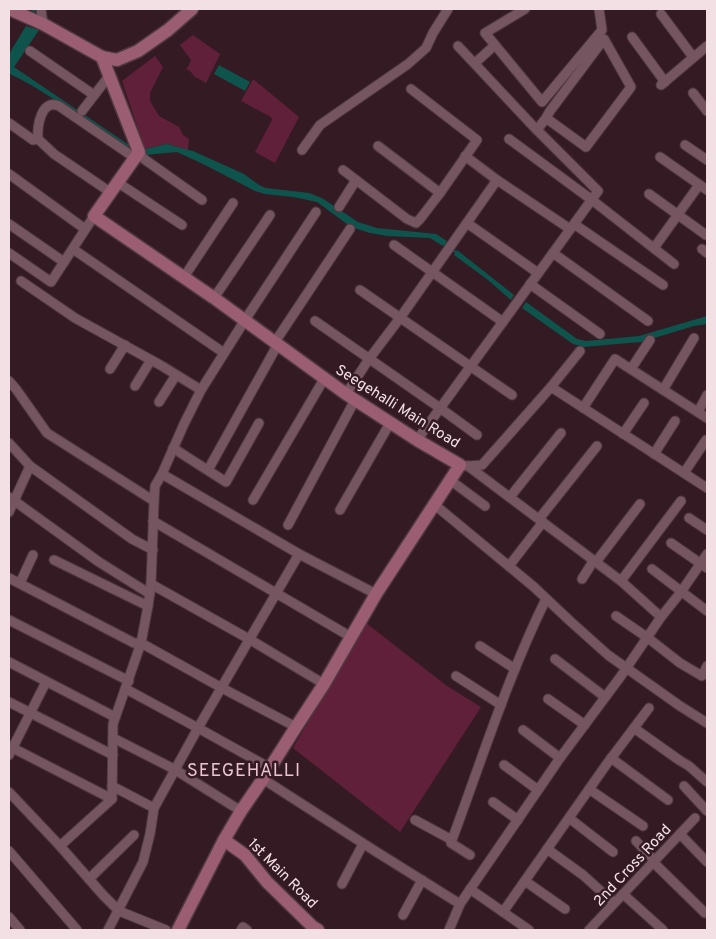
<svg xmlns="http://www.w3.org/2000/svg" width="716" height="939" viewBox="0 0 716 939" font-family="Overpass,sans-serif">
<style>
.green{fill:#61203a}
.water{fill:#0e534c}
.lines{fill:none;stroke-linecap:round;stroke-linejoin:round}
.stream{stroke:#0e534c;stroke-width:2.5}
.street-casing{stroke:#4f3940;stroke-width:11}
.secondary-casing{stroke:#4f3940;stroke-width:15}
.street{stroke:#75555f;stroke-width:9}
.secondary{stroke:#9a5d72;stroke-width:12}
.labels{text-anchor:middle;stroke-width:5;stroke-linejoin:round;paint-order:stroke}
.street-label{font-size:15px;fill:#f3e0e5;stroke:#341a23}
.quarter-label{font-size:18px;letter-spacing:1px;fill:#eac5d0;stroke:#341a23}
</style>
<rect width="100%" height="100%" fill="#341a23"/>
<g class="green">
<path d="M193,35l27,19 -14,29 -11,-6 -5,-6 -4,-2 3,-4 2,-5 -11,-15z"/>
<path d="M155,56l8,11 -13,26v8l9,15 20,11 4,8 6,4 -1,11 -21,-6 -22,5 -23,-68z"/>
<path d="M253,79l46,38 -24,46 -20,-11 17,-32 -1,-3 -30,-16z"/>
<path d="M366,623l81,63 34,21 -81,125 -107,-84z"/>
</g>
<g class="water">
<path d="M26,26l13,4 -25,37 115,78 -2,7c-36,-26 -77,-59 -117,-78l-1,1v-21z"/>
<path d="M219,65l31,17 -5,9 -31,-17z"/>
<path d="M167,144l26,7 51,23 15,11 7,3 43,5 13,5 36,24 19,6 59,6 11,7 -4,5 -13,-8 -43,-2 -17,-3 -19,-6 -34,-25 -24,-5 -28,-3 -10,-3 -50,-26 -28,-13 -31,3 -3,-1 2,-5z"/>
<path d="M457,250l57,45 -3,5 -23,-20 -34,-25z"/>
<path d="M526,302l51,37 9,2 53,-5 68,-20v8l-13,2 -53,16 -58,5 -10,-3 -51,-36z"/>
</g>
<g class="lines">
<g class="stream">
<path d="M33,16l1,-7"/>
<path d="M442,242l16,12"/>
</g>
<defs>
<g id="street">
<path d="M41,9l2,15"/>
<path d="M661,14l32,43"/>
<path d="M632,37l33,45"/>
<path d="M495,45l47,57 60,-72 -3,-21"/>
<path d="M30,51l64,44"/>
<path d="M475,63l20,-18 -10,-12 40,-24"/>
<path d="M661,85l46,-39"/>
<path d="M693,93l14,18"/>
<path d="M82,111l27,-35"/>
<path d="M9,123l24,17 5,-1"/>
<path d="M537,130l9,-12 40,29 45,-60 -27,-48 -54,72 -4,7"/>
<path d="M509,139l83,61 82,64"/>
<path d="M685,145l22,15"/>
<path d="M378,146l62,47"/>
<path d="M302,150l18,-25 88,-61 18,-16 7,-15 15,-24"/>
<path d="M139,152l5,7 58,41"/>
<path d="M465,156l32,24 73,49"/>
<path d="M660,157l47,33"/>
<path d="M343,170l64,49 9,4 4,-4 20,-26 37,-53 -66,-51"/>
<path d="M9,174l76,55"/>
<path d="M117,182l65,43"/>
<path d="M110,192l-56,-38 -16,-15c-1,-12 3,-41 21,-33l76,52"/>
<path d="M649,194l57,41"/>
<path d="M339,207l17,-27"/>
<path d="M467,223l71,50"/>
<path d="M9,224l55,38"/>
<path d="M574,224l89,61"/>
<path d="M394,245l109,77"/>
<path d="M654,248l45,-63"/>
<path d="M73,249l151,104"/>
<path d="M702,249l5,4"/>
<path d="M9,253l42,29 43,-66"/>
<path d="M553,253l95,68"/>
<path d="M184,277l49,-74"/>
<path d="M21,281l54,37 87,48 39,24"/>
<path d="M530,284l70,50"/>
<path d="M360,290l152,105"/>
<path d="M214,298l56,-83"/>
<path d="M315,321l125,87 37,27"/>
<path d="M275,342l75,-113"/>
<path d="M110,369l15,-24"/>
<path d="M631,369l19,-29"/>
<path d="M9,381l7,8 31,44 107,68"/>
<path d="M135,386l16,-26"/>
<path d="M551,387l29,-36"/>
<path d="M663,390l31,-52"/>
<path d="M346,394l23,-35 31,-41 97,-138"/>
<path d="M159,402l17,-27"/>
<path d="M583,408l32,-49 92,59"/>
<path d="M698,412l9,-17"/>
<path d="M623,434l21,-31"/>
<path d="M417,440l181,-249 -65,-65 -75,-80"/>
<path d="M9,443l21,23 102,73 21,11"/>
<path d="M173,448l53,34 33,-59"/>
<path d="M654,454l21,-33"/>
<path d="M460,465l8,1 14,-1 69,-78 156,101"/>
<path d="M468,466l153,115 40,36"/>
<path d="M208,470l70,-126"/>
<path d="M684,473l22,-33"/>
<path d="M162,474l137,80 77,40"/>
<path d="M450,480l35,26"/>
<path d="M9,497l90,65 51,32"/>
<path d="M510,497l51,-64"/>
<path d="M253,500l71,-121"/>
<path d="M435,505l99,82 36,34 38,34 72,51 27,17"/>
<path d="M340,510l50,-87"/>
<path d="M9,512l21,-46"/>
<path d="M689,518l18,12"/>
<path d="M539,519l58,-73"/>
<path d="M153,521l198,116"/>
<path d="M288,525l67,-125"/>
<path d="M671,543l36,25"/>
<path d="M54,560l94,46"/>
<path d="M596,562l44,-58"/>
<path d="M509,566l34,-44"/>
<path d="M652,569l55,42"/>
<path d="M9,578l125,65h7l81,45 74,39"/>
<path d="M582,579l12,-19"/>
<path d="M621,581l60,-80"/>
<path d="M20,583l13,-28"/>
<path d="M151,584l98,55 75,45"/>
<path d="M616,616l32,22 32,25 22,13 5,-10"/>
<path d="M9,620l120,61"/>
<path d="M480,646l35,23"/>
<path d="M555,659l50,38"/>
<path d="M9,662l106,55"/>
<path d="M456,676l45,29"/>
<path d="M126,689l72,39 72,40"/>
<path d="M548,699l37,26"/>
<path d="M9,702l104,53"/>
<path d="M634,728l45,32 10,6 18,16"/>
<path d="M523,730l37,28"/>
<path d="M113,738l61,31 67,42"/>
<path d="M9,746l103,53"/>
<path d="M9,755l37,-73"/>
<path d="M611,758l57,42"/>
<path d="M504,765l34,25"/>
<path d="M263,779l112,72 85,53"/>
<path d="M112,786l42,22"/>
<path d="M684,786l23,25"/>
<path d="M589,789l54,37"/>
<path d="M9,792l51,54 43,49 16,16 47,19"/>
<path d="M493,802l25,18"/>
<path d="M569,818l44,34"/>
<path d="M415,820l37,20c30,-81 56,-164 94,-241"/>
<path d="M680,834l27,28"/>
<path d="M451,841v2l19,12"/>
<path d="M636,841l19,20"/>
<path d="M60,846l52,-47 1,-75 28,-81 7,-37 3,-22 3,-83 1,-15 7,-12 22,-50 17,-34 44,-70 71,-108"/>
<path d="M547,849l36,26 31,28"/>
<path d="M9,851l68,79"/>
<path d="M653,862l52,51"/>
<path d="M89,879l45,-44"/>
<path d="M525,881l40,28"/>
<path d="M342,884l21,-40"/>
<path d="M470,889l59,41"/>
<path d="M623,894l40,36"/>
<path d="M503,912l103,-147 43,-57"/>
<path d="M403,915l19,-35"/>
<path d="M9,917l11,13"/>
<path d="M108,930l35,-68 7,-28 4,-26 44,-80 101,-174"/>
<path d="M241,930l2,-3 4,3"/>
<path d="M449,930l11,-26 100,-146 61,-82 40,-59 20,-25 26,-38"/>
<path d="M589,930l106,-112"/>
</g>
<g id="secondary">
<path d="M9,9l34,15 59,33 15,3 21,-9 30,-21 24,-21"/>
<path d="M102,57l37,95 -45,64 120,82 132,96 71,46 43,25 -84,129 -52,90 -28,43 -33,52 -22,32 -17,29 -46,90"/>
<path d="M224,840l21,15 22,27 46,45 5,3"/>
</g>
</defs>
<use href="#street" class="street-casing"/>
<use href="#secondary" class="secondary-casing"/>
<use href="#street" class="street"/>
<use href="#secondary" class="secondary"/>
</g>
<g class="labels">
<g class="street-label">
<text transform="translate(398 406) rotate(32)" y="5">Seegehalli Main Road</text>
<text transform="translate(632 865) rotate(-47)" y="5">2nd Cross Road</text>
<text transform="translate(283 873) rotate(45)" y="5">1st Main Road</text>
</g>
<g class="quarter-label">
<text x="244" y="776">SEEGEHALLI</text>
</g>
</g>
<rect width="716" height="939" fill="none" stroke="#f3e0e5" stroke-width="20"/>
</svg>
